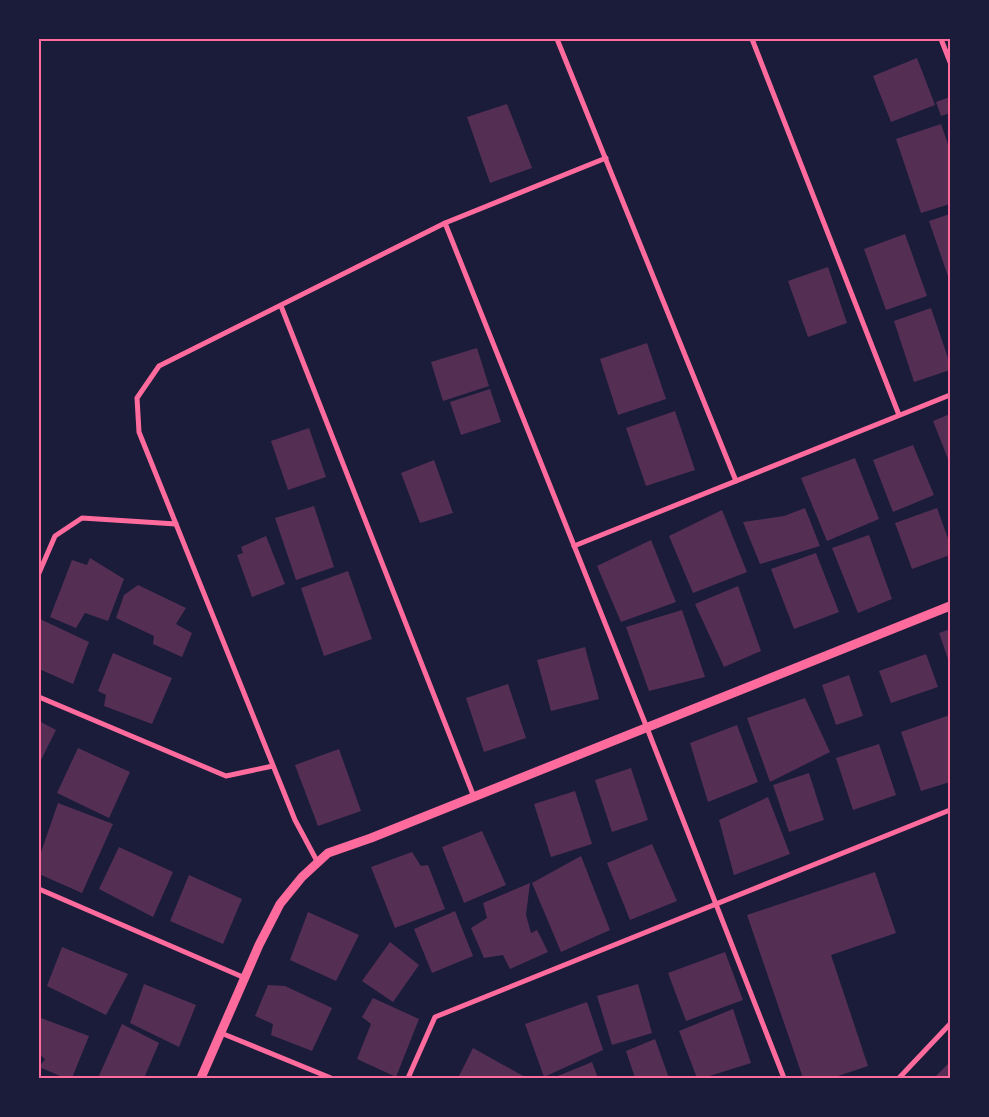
<svg xmlns="http://www.w3.org/2000/svg" width="989" height="1117" viewBox="0 0 989 1117" font-family="'Alegreya Sans',sans-serif">
<style>
.building{fill:#542f53}
.lines{fill:none;stroke-linecap:round;stroke-linejoin:round}
.minor{stroke:#ff6b9d;stroke-width:5}
.tertiary{stroke:#ff6b9d;stroke-width:9}
.neatline{fill:none;stroke:#ff6b9d;stroke-width:2}
</style>
<rect width="100%" height="100%" fill="#1b1b3a"/>
<g class="building">
<path d="M917,58l18,47 -44,17 -18,-46z"/>
<path d="M950,97v16l-9,3 -5,-14z"/>
<path d="M507,104l25,64 -42,15 -23,-66z"/>
<path d="M941,124l9,26v54l-29,9 -25,-74z"/>
<path d="M950,214v68l-21,-61z"/>
<path d="M905,234l22,62 -41,14 -22,-61z"/>
<path d="M828,267l19,56 -39,14 -20,-56z"/>
<path d="M931,308l19,56v6l-36,12 -20,-61z"/>
<path d="M647,343l19,56 -48,16 -18,-56z"/>
<path d="M477,348l12,38 -46,15 -12,-39z"/>
<path d="M490,389l11,33 -40,13 -11,-33z"/>
<path d="M675,411l20,59 -49,16 -20,-58z"/>
<path d="M950,414v50l-17,-43z"/>
<path d="M309,428l17,49 -38,13 -17,-49z"/>
<path d="M913,445l21,50 -41,17 -20,-52z"/>
<path d="M855,458l24,61 -52,22 -26,-63z"/>
<path d="M434,460l19,53 -33,10 -19,-50z"/>
<path d="M314,506l20,61 -38,13 -21,-62z"/>
<path d="M805,508l15,38 -60,18 -17,-42 41,-6z"/>
<path d="M937,508l13,36v11l-38,14 -17,-46z"/>
<path d="M722,510l25,62 -54,21 -24,-57z"/>
<path d="M869,535l23,64 -34,14 -26,-65z"/>
<path d="M266,536l19,48 -33,13 -15,-42 6,-2 -2,-6z"/>
<path d="M651,540l25,62 -55,20 -24,-56z"/>
<path d="M816,553l23,59 -45,17 -23,-60z"/>
<path d="M90,558l34,21 -16,42 -23,-8 -9,15 -26,-11 22,-57 15,5z"/>
<path d="M348,571l24,68 -48,17 -23,-68z"/>
<path d="M138,585l48,23 -10,16 16,9 -10,24 -29,-13 1,-8 -38,-18 8,-23z"/>
<path d="M738,586l23,65 -37,16 -29,-63z"/>
<path d="M682,610l23,67 -56,14 -23,-64z"/>
<path d="M40,619l49,23 -16,42 -34,-15v-46z"/>
<path d="M950,629v36l-11,-32z"/>
<path d="M585,647l14,52 -48,12 -14,-51z"/>
<path d="M113,653l59,25 -20,46 -48,-18 2,-11 -8,-4z"/>
<path d="M926,654l12,33 -47,16 -12,-32z"/>
<path d="M849,675l14,41 -27,9 -14,-40z"/>
<path d="M508,684l18,54 -42,14 -18,-54z"/>
<path d="M805,698l25,54 -60,30 -23,-64z"/>
<path d="M950,715v67l-29,9 -20,-59z"/>
<path d="M39,721l17,9 -17,34z"/>
<path d="M737,725l21,57 -50,20 -18,-59z"/>
<path d="M879,744l17,51 -43,15 -17,-52z"/>
<path d="M78,748l52,24 -21,46 -52,-25z"/>
<path d="M339,749l22,62 -43,15 -23,-61z"/>
<path d="M631,768l17,52 -36,12 -17,-52z"/>
<path d="M809,773l15,47 -35,12 -16,-47z"/>
<path d="M575,791l17,53 -41,13 -17,-53z"/>
<path d="M768,797l22,57 -56,21 -15,-55z"/>
<path d="M58,803l55,21 -31,69 -43,-19v-16z"/>
<path d="M482,831l24,54 -42,18 -22,-56z"/>
<path d="M652,844l25,57 -47,19 -23,-57z"/>
<path d="M119,847l54,25 -20,45 -54,-28z"/>
<path d="M412,852l9,14 7,-1 17,44 -50,19 -24,-61z"/>
<path d="M581,856l29,74 -49,22 -29,-69z"/>
<path d="M875,872l21,61 -65,22 37,111 -36,12h-29l-56,-163z"/>
<path d="M189,875l53,24 -19,45 -53,-23z"/>
<path d="M530,883l-4,32 5,18 6,-3 11,22 -38,17 -7,-14 -19,3 -13,-30 16,-10 -4,-15z"/>
<path d="M455,911l18,45 -41,17 -18,-44z"/>
<path d="M308,912l51,23 -23,46 -46,-21z"/>
<path d="M390,942l29,23 -26,37 -31,-21z"/>
<path d="M62,947l66,27 -22,41 -59,-29z"/>
<path d="M725,952l18,48 -57,21 -18,-48z"/>
<path d="M144,984l52,21 -17,42 -49,-24z"/>
<path d="M638,984l14,49 -40,12 -15,-49z"/>
<path d="M268,985l17,1 47,22 -20,43 -41,-16 2,-11 -18,-8z"/>
<path d="M373,998l46,21 -23,58 -39,-18 14,-35 -9,-7z"/>
<path d="M587,1002l16,48 -59,27 -19,-53z"/>
<path d="M733,1009l18,54 -48,15h-6l-18,-47z"/>
<path d="M41,1018l48,18 -17,42h-7l-26,-11 6,-8 -6,-5v-31z"/>
<path d="M122,1024l37,19 -15,35h-46z"/>
<path d="M655,1039l14,39h-34l-9,-27z"/>
<path d="M473,1048l52,29 -1,1h-66z"/>
<path d="M592,1062l6,16h-45z"/>
<path d="M950,1062v16h-16z"/>
</g>
<g class="lines">
<g class="minor">
<path d="M557,39l179,442"/>
<path d="M752,39l147,376"/>
<path d="M941,39l9,23"/>
<path d="M445,223l202,505 137,350"/>
<path d="M281,306l193,491"/>
<path d="M574,546l376,-151"/>
<path d="M39,573l16,-37 27,-18 94,6"/>
<path d="M39,697l187,79 47,-10"/>
<path d="M318,863l-23,-43 -156,-388 -2,-34 22,-32 286,-143 161,-65"/>
<path d="M39,889l206,89"/>
<path d="M221,1033l110,45"/>
<path d="M408,1078l27,-61 515,-207"/>
<path d="M899,1078l51,-54"/>
</g>
<path class="tertiary" d="M201,1078l58,-133 21,-41 22,-27 26,-24 43,-15 579,-232"/>
</g>
<rect width="989" height="1117" fill="none" stroke="#1b1b3a" stroke-width="80"/>
<rect x="40" y="40" width="909" height="1037" class="neatline"/>
</svg>
